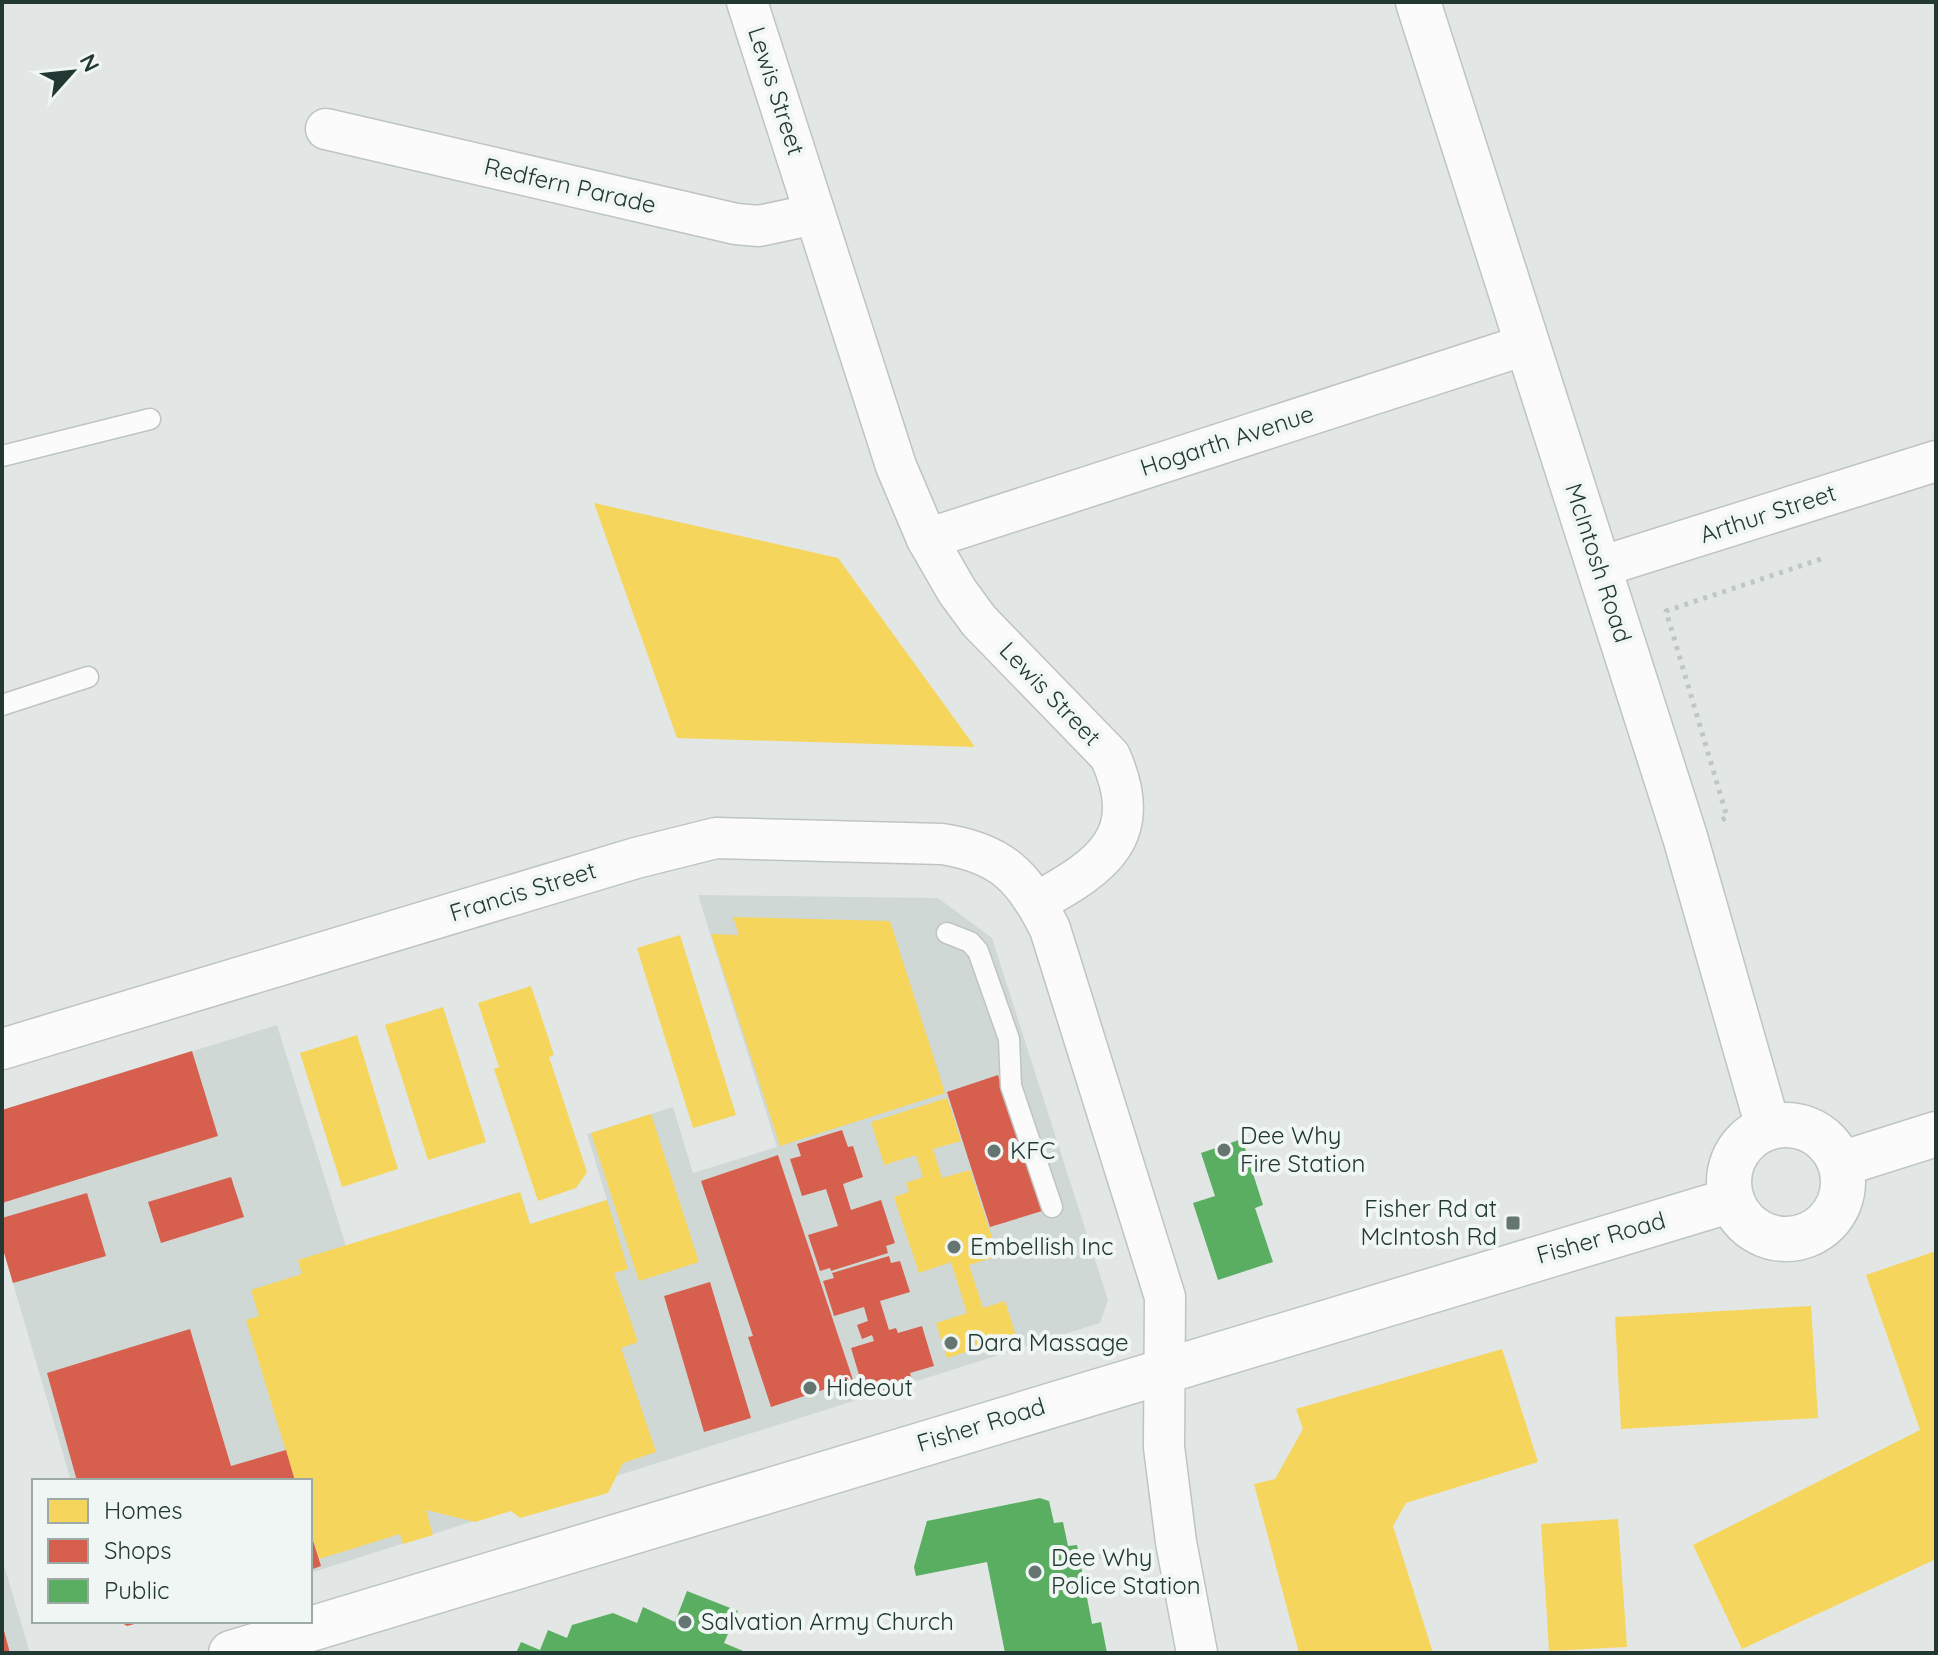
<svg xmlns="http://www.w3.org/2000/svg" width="1938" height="1655" viewBox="0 0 1938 1655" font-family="Quicksand,sans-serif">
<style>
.built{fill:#d0d8d5}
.homes{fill:#f6d55c}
.shops{fill:#d6604d}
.public{fill:#5aae61}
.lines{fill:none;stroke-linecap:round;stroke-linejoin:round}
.lane-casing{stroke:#bfc4c2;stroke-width:23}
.street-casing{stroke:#bfc4c2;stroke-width:43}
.secondary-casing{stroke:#bec5c2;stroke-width:47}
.path{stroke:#bfc7c5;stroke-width:5;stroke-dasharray:4 6;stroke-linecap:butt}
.lane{stroke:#fbfbfb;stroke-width:20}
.street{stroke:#fbfbfb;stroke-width:40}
.secondary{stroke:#fbfbfb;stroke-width:44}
.poi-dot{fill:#657571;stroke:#f0f6f3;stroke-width:3}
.labels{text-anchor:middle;stroke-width:8;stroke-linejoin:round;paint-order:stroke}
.street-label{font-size:24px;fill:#223833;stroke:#f0f6f3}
.poi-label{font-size:24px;fill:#223833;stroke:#f0f6f3;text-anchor:start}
</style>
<rect width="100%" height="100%" fill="#e2e7e5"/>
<g class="built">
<path d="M698,895l240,3 54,40 116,362 -8,23 -790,250v-92h-239l-69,-235v-136l275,-85 69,221 174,-54 10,32 77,-24 -20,-66 86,-27 20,66 84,-26z"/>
<path d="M2,1558l28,95h-28z"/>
</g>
<g class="homes">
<path d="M594,503l244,55 137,189 -298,-9z"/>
<path d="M733,917l157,4 55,172 -165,53 -69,-212 28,1z"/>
<path d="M680,935l56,180 -43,13 -56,-180z"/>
<path d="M531,986l23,69 -5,2 38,115 -11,16 -38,13 -44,-132 5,-2 -21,-64z"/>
<path d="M443,1007l43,135 -58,18 -43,-135z"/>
<path d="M357,1035l41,134 -56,18 -42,-134z"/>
<path d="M947,1098l14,43 -28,8 9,29 28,-8 28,86 -29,9 14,43 22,-7 11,35 -69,22 -11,-35 31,-10 -16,-51 -32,11 -25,-76 15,-5 -3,-9 17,-6 -7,-22 -32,10 -13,-43z"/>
<path d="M651,1114l48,148 -60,19 -48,-148z"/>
<path d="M520,1192l10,32 77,-24 21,69 -14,4 24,69 -17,6 35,104 -33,11 -15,30 -88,25 -9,-7 -36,11 -49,-12 7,25 -30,9 -3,-10 -81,25 -9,-30v-48h-15l-49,-161 13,-4 -8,-26 51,-16 -4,-14z"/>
<path d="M1936,1251v308l-194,90 -49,-104 227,-115 -54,-155z"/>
<path d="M1811,1306l7,112 -197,11 -6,-112z"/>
<path d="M1502,1349l36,113 -132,41 -13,23 40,127h-134l-45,-169 21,-5 28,-50 -7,-20z"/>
<path d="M1618,1519l9,128 -78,4 -8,-127z"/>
</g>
<g class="shops">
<path d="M192,1051l26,85 -216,67v-93z"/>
<path d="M998,1075l44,136 -52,16 -43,-135z"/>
<path d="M842,1130l6,17 5,-1 10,31 -20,7 8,26 30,-10 14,43 -9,3 2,7 -57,18 -1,-3 -10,3 -12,-36 30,-9 -12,-37 -24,7 -12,-37 11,-3 -4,-12z"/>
<path d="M778,1155l75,225 -82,27 -23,-70 5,-1 -52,-155z"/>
<path d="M231,1177l13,40 -83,26 -13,-41z"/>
<path d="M87,1193l19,63 -93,27 -11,-37v-28z"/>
<path d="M889,1256l2,7 9,-2 10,31 -30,9 9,29 7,-2 2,5 24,-7 12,40 -24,7 3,9 -31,10 -3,-9 -16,5 -12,-40 23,-7 -2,-6 -10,4 -5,-14 11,-4 -4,-14 -30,9 -11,-35 11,-3 -2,-5z"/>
<path d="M710,1282l41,136 -47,14 -40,-136z"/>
<path d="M190,1329l41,137 55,-16 9,31h-218l-30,-108z"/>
<path d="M310,1531l11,35 -11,4z"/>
<path d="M119,1621h23v1l-15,4z"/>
<path d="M2,1627h1l7,26h-8z"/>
</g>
<g class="public">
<path d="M1242,1139l21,66 -8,3 18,54 -55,18 -25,-77 22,-7 -14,-43z"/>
<path d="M1040,1498l9,3 5,22 9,-1 5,24 9,-1 15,79 9,-2 6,31h-102l-18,-91 -71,14 -2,-9 13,-46z"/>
<path d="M687,1591l51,20 -14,32 24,10h-232l5,-11 19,8 8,-20 19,8 5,-13 41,-12 24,10 6,-16 32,15z"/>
</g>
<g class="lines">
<defs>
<g id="lane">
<path d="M2,456l148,-37"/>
<path d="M2,705l86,-28"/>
<path d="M947,933l23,9 8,9 31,88 2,47 41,121"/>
</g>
<g id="street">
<path d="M747,2l149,464 31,73 30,52 22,30 131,135c36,80 -7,110 -73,146"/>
<path d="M326,129l410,95 23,2 56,-12"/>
<path d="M927,539l601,-195"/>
<path d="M1600,567l336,-106"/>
<path d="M2,1049l634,-191 80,-20 226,6c59,9 82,32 108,85l115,368 -1,150 12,95 21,111"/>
</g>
<g id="secondary">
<path d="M1418,2l267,835 83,290"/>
<circle cx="1786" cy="1182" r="57"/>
<path d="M1841,1164l95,-30"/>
<path d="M231,1653l1501,-453"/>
</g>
</defs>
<use href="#lane" class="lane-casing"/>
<use href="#street" class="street-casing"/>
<use href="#secondary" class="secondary-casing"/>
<g class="path">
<path d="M1722,820l5,-3 -61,-206 158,-53"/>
<path d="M1080,1561l44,-10"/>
</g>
<use href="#lane" class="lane"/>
<use href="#street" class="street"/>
<use href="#secondary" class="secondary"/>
</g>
<g class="poi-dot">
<circle cx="1224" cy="1150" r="8"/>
<circle cx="994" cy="1151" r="8"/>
<rect x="1505" y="1215" width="16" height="16" rx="4"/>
<circle cx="954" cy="1247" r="8"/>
<circle cx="951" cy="1343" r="8"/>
<circle cx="810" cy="1388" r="8"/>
<circle cx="1035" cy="1572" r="8"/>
<circle cx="685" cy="1622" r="8"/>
</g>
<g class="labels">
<g class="street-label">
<text transform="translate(776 91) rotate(72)" y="8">Lewis Street</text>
<text transform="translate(570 186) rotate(13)" y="8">Redfern Parade</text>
<text transform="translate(1227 441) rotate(-18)" y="8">Hogarth Avenue</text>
<text transform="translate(1768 514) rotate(-18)" y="8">Arthur Street</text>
<text transform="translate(1598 563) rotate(72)" y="8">McIntosh Road</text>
<text transform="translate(1050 694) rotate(46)" y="8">Lewis Street</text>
<text transform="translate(523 892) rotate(-17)" y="8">Francis Street</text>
<text transform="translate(1601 1238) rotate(-16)" y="8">Fisher Road</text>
<text transform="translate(981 1425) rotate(-17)" y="8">Fisher Road</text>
</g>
<g class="poi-label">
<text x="1240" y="1144">Dee Why<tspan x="1240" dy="28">Fire Station</tspan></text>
<text x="1010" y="1159">KFC</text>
<text x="1497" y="1217" text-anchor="end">Fisher Rd at<tspan x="1497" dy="28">McIntosh Rd</tspan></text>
<text x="970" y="1255">Embellish Inc</text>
<text x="967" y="1351">Dara Massage</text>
<text x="826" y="1396">Hideout</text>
<text x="1051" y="1566">Dee Why<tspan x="1051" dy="28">Police Station</tspan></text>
<text x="701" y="1630">Salvation Army Church</text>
</g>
</g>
<rect width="1938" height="1655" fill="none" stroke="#223833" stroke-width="8"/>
<rect x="32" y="1479" width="280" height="144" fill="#f0f6f3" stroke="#9eaaa6" stroke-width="2"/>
<rect x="48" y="1499" width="40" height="24" fill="#f6d55c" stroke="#9eaaa6" stroke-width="2"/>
<text x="104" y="1519" font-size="24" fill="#223833">Homes</text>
<rect x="48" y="1539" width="40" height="24" fill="#d6604d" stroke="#9eaaa6" stroke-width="2"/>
<text x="104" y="1559" font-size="24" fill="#223833">Shops</text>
<rect x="48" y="1579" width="40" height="24" fill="#5aae61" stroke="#9eaaa6" stroke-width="2"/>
<text x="104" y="1599" font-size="24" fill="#223833">Public</text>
<g transform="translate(72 72) rotate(63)" stroke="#f0f6f3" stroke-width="6" paint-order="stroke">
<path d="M0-6L14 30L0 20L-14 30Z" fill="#223833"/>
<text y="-12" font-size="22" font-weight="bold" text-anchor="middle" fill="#223833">N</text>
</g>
</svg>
